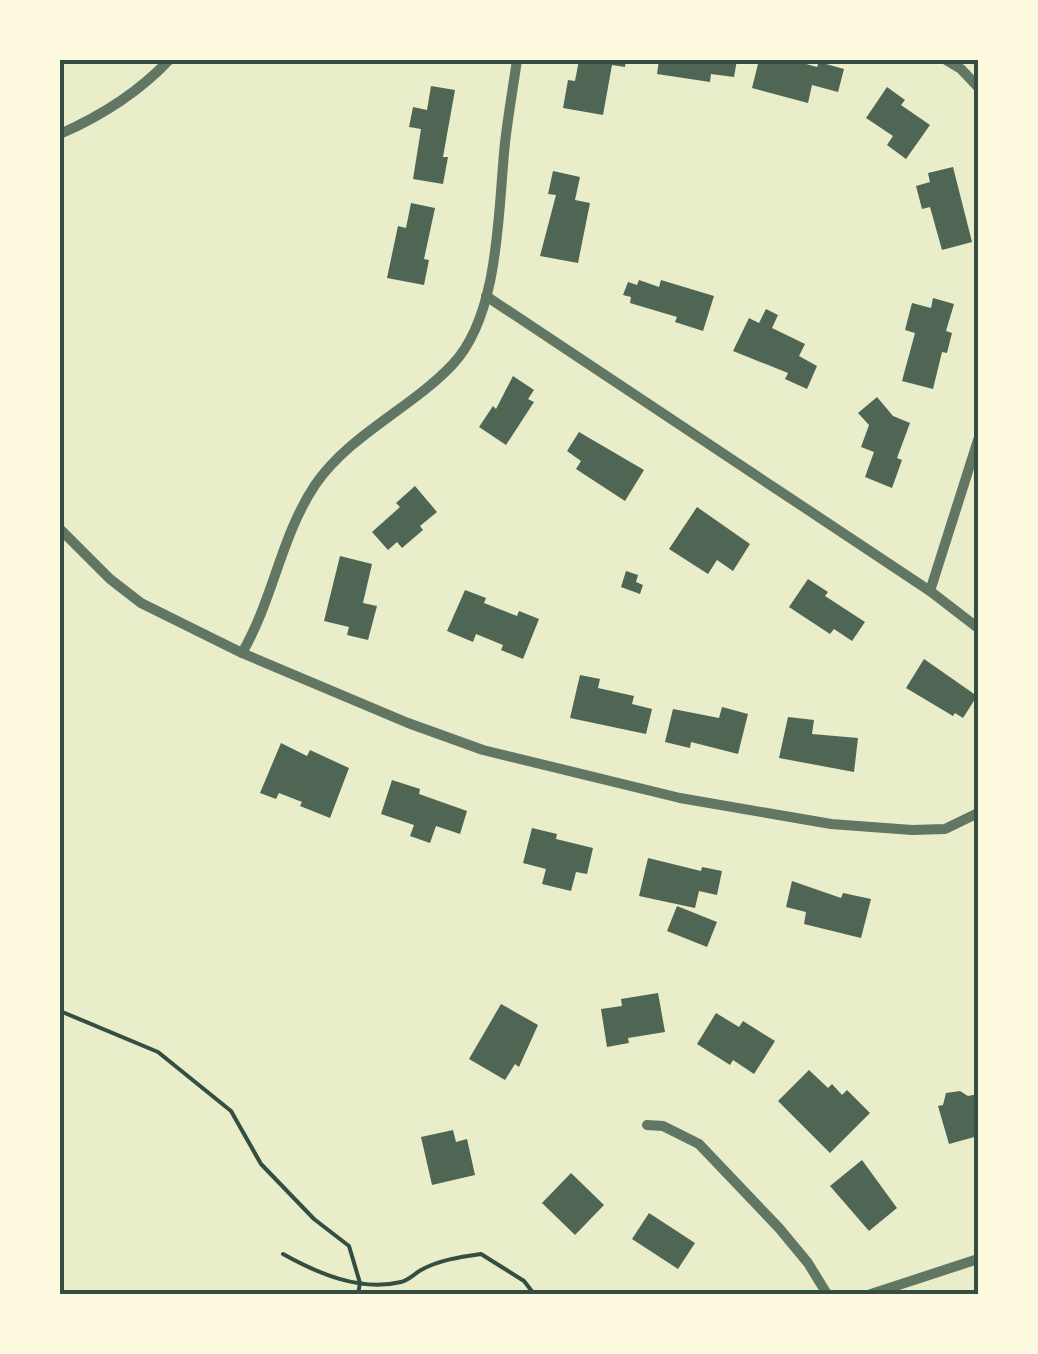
<svg xmlns="http://www.w3.org/2000/svg" width="1038" height="1354" viewBox="0 0 1038 1354" font-family="'PT Sans',sans-serif">
<style>
.building{fill:#4f6655}
.lines{fill:none;stroke-linecap:round;stroke-linejoin:round}
.path{stroke:#344e41;stroke-width:4}
.minor{stroke:#617663;stroke-width:10}
.neatline{fill:none;stroke:#344e41;stroke-width:4}
</style>
<rect width="100%" height="100%" fill="#e9edc9"/>
<g class="building">
<path d="M579,60h47l-1,7 -13,-2 -9,50 -40,-7 5,-28 7,1z"/>
<path d="M659,60h78l-3,17 -23,-3 -1,8 -53,-8z"/>
<path d="M759,60h33l25,7 2,-5 25,7 -6,23 -26,-7 -4,18 -56,-15z"/>
<path d="M431,86l24,4 -12,67h5l-5,27 -30,-5 8,-50 -12,-2 4,-20 14,3z"/>
<path d="M887,87l18,13 -4,5 29,20 -24,34 -19,-14 6,-9 -27,-18z"/>
<path d="M953,167l19,75 -30,8 -12,-43 -8,2 -6,-23 14,-4 -2,-9z"/>
<path d="M553,171l27,6 -5,23 15,3 -12,60 -38,-7 16,-61 -8,-1z"/>
<path d="M411,203l24,5 -11,51 5,1 -5,25 -37,-7 11,-52 8,2z"/>
<path d="M639,280l20,7 2,-7 53,16 -11,35 -28,-9 2,-5 -47,-14 1,-6 -8,-2 5,-13 9,3z"/>
<path d="M933,298l21,6 -8,27 6,2 -5,20 -5,-1 -9,37 -31,-8 13,-48 -10,-3 7,-27 19,5z"/>
<path d="M766,309l12,6 -6,13 33,16 -6,12 18,10 -10,23 -22,-10 3,-6 -55,-22 16,-33 10,5z"/>
<path d="M513,376l21,14 -6,9 6,3 -28,43 -27,-18 14,-21 3,3z"/>
<path d="M877,397l16,19 17,7 -13,35 5,2 -10,28 -27,-11 9,-25 -13,-5 8,-22 -11,-12z"/>
<path d="M579,432l65,38 -19,31 -49,-32 5,-8 -14,-10z"/>
<path d="M415,486l22,26 -17,14 3,4 -21,18 -5,-6 -9,8 -16,-18 28,-25 -4,-4z"/>
<path d="M697,507l53,37 -17,27 -16,-11 -9,14 -39,-25z"/>
<path d="M340,556l32,8 -9,39 14,3 -9,34 -21,-5 2,-8 -25,-6z"/>
<path d="M626,571l12,4 -2,7 7,3 -3,9 -19,-7z"/>
<path d="M808,579l20,13 -3,4 40,26 -13,19 -18,-12 -4,5 -41,-27z"/>
<path d="M465,590l21,8 -2,5 33,13 2,-5 20,8 -16,40 -22,-9 2,-5 -27,-11 -3,8 -26,-11z"/>
<path d="M924,659l53,37 -14,22 -8,-5 -2,3 -47,-28z"/>
<path d="M580,675l20,4 -2,9 36,8 -2,8 20,5 -6,25 -76,-16z"/>
<path d="M722,707l26,7 -10,40 -47,-12 -1,6 -25,-6 8,-33 46,9z"/>
<path d="M788,717l26,3 -2,14 46,4 -4,34 -75,-14z"/>
<path d="M281,743l26,13 3,-6 39,18 -19,50 -30,-12 2,-4 -23,-9 -3,6 -16,-6z"/>
<path d="M392,780l28,9 -1,5 48,17 -7,23 -24,-8 -6,17 -20,-7 4,-11 -33,-11z"/>
<path d="M532,828l25,6 -1,5 37,9 -6,26 -11,-2 -5,19 -29,-7 4,-15 -23,-6z"/>
<path d="M648,858l53,13 1,-4 20,4 -5,24 -18,-4 -4,17 -56,-12z"/>
<path d="M792,881l49,17 2,-5 28,6 -10,39 -57,-14 2,-12 -20,-5z"/>
<path d="M677,906l40,16 -10,25 -40,-16z"/>
<path d="M658,993l7,39 -37,6 1,5 -22,4 -6,-38 21,-3 -1,-7z"/>
<path d="M501,1004l37,21 -19,42 -4,-3 -10,16 -36,-21z"/>
<path d="M716,1013l23,14 4,-6 32,20 -21,33 -21,-14 -3,5 -33,-21z"/>
<path d="M809,1070l19,18 4,-4 10,11 5,-5 23,23 -40,40 -52,-52z"/>
<path d="M960,1091l8,5 10,-2v42l-29,8 -11,-38 5,-1 3,-12z"/>
<path d="M453,1130l3,12 11,-3 8,36 -43,10 -11,-48z"/>
<path d="M862,1160l35,48 -28,23 -39,-45z"/>
<path d="M571,1173l33,32 -29,30 -33,-32z"/>
<path d="M649,1213l46,30 -17,26 -46,-30z"/>
</g>
<g class="lines">
<g class="path">
<path d="M60,1011l98,41 73,59 30,53 53,55 35,27 11,37 -2,11"/>
<path d="M283,1254c34,19 77,38 118,28 8,-2 13,-8 20,-12 18,-10 39,-13 60,-16l43,27 10,13"/>
</g>
<g class="minor">
<path d="M946,60l15,9 17,18"/>
<path d="M60,134c41,-18 78,-41 109,-74"/>
<path d="M486,296l444,295 48,37"/>
<path d="M60,529l50,50 31,24 101,50 166,70 75,27 197,48 151,26 81,6 33,-1 33,-16"/>
<path d="M930,591l48,-151"/>
<path d="M242,653c31,-53 39,-117 73,-168 35,-51 97,-77 138,-121 47,-50 45,-155 52,-221 3,-27 8,-55 12,-83"/>
<path d="M647,1125l16,1 36,18 80,84 29,35 19,31"/>
<path d="M871,1294l107,-35"/>
</g>
</g>
<rect width="1038" height="1354" fill="none" stroke="#fefae0" stroke-width="125"/>
<rect x="62" y="62" width="914" height="1230" class="neatline"/>
</svg>
